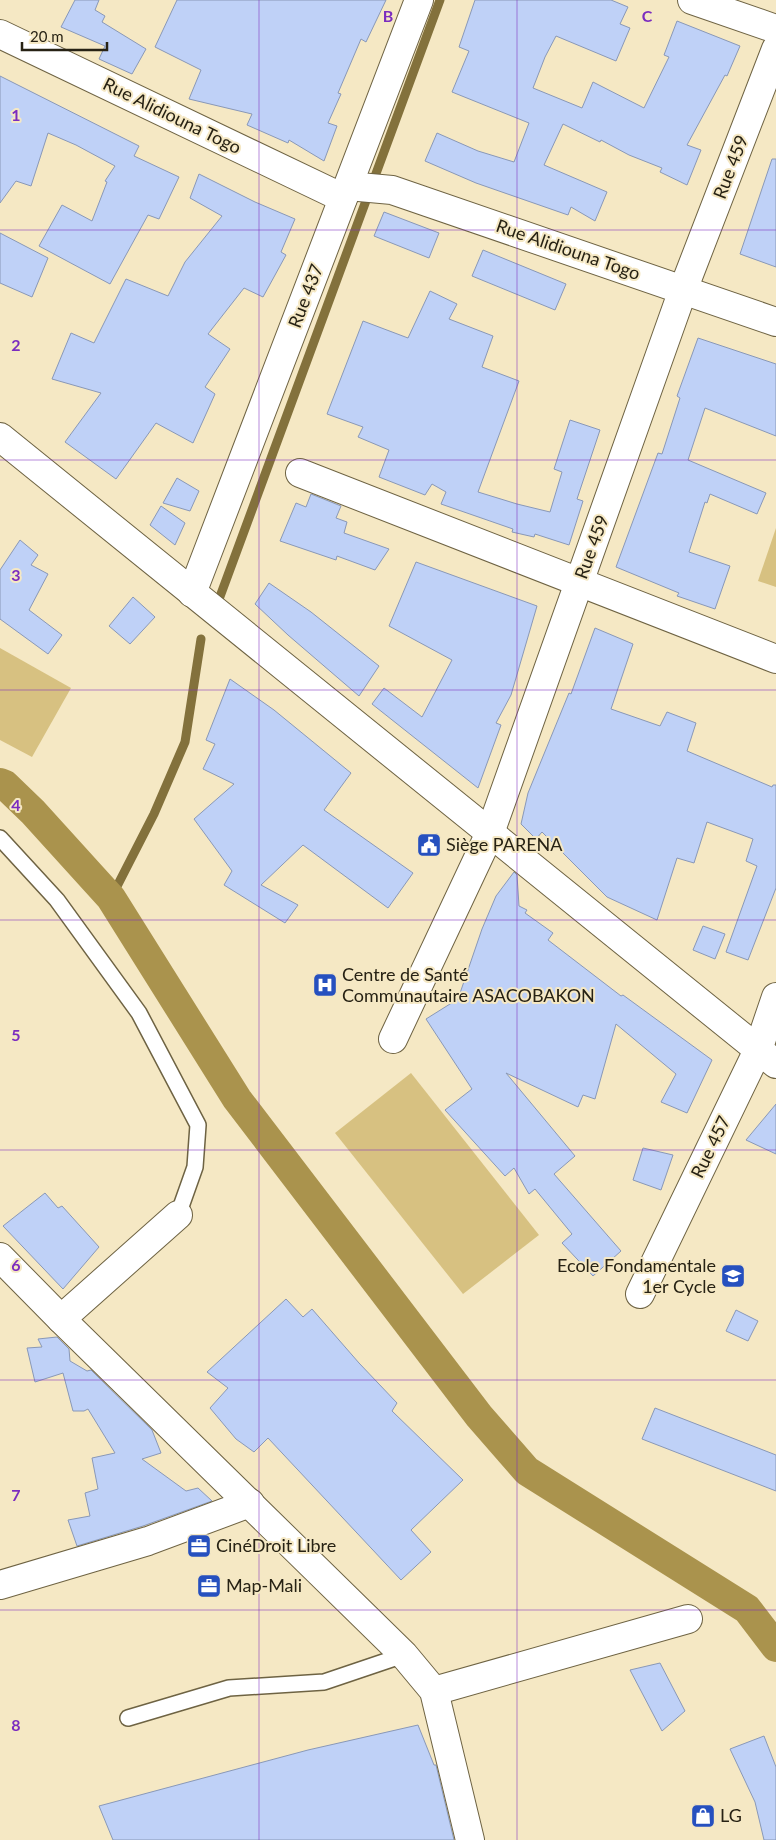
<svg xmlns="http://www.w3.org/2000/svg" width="776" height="1840" viewBox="0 0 776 1840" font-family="Lato,sans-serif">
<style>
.green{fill:#d7c181}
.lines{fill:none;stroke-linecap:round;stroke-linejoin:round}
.stream{stroke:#83713c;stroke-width:9}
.canal{stroke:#aa934d;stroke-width:30}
.building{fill:#bfd1f7;stroke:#8998b7}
.lane-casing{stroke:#6e6343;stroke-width:18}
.street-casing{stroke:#6e6343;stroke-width:30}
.secondary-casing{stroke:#6e6343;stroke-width:30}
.lane{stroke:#fff;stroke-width:15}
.street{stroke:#fff;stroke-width:28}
.secondary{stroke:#fff;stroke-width:28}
.grid{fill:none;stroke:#7b2cbf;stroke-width:1;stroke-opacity:0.55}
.labels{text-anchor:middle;stroke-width:4;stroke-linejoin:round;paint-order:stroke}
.street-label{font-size:18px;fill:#272214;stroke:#f5e8c4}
.poi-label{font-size:18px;fill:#272214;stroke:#f5e8c4;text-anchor:start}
.grid-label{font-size:16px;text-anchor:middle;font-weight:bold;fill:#7b2cbf;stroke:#f5e8c4;stroke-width:4;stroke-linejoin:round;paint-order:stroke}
</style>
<rect width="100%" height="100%" fill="#f5e8c4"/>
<g class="green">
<path d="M776,528v59l-18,-6z"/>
<path d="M0,648l71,40 -39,69 -32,-17z"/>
<path d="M411,1073l128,162 -76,59 -128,-161z"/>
</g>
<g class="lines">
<g class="stream">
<path d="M218,602l222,-602"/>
<path d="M111,898l43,-84 31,-72 16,-103"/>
</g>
<path class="canal" d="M0,783l5,2 28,27 78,86 126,201 242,317 48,55 220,138 29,38"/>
</g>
<g class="building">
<path d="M75,0h24l-4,10 10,6 -3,6 44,27 -14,25 -33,-15 6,-13 -44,-19z"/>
<path d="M177,0h209l-20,42 -5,-3 -23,54 3,1 -13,29 9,3 -13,35 -35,-21 -1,3 -41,-18 5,-11 -63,-15 12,-29 -46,-23z"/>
<path d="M475,0h136l17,7 -8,17 10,4 -14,33 -60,-25 -11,21 -12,31 49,20 11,-26 51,26 25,-51 -5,-2 13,-34 63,25 -13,30 -2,-1 -38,70 14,5 -14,35 -27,-13 2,-4 -33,-13 -28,-15 -1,2 -37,-18 -19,41 63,27 -12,29 -24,-14 -3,8 -92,-32 -51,-22 12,-28 41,18 36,11 15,-39 -77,-31 17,-41 -10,-4z"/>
<path d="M0,76l139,70 -5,10 45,21 -20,42 -11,-4 -38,69 -71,-38 23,-41 30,16 15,-39 -2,-1 10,-15 -39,-21 -28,-12 -17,53 -15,-5 -16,22z"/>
<path d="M772,159h4v108l-36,-13z"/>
<path d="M199,174l56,28 40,17 -14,33 5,3 -23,42 -19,-9 -36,46 22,15 -25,38 10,7 -22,49 -37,-20 -40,56 -51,-37 36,-49 -49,-14 19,-46 23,10 32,-64 42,17 17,-34 37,-46 -32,-18z"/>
<path d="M384,212l55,21 -10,25 -55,-22z"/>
<path d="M0,233l48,25 -16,39 -32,-14z"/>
<path d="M483,250l83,34 -11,26 -83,-34z"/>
<path d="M430,291l27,13 -8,15 44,17 -11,31 37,14 -41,111 39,12 33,8 12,-40 -8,-3 16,-49 30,10 -23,69 6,2 -14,44 -34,-11 -1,3 -22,-5 1,-3 -72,-25 5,-12 -14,-8 -7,11 -46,-18 10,-27 -31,-13 5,-10 -36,-13 36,-93 45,17z"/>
<path d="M698,338l78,26v72l-71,-28 -17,52 78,33 -9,21 -47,-20 -3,9 -2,-1 -16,50 41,14 -15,43 -38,-13 2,-3 -63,-26 42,-114 4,1 18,-56 -3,-2z"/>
<path d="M177,478l22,13 -9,20 -27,-8z"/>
<path d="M311,494l30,12 -5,12 11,4 -3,11 45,16 -14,21 -38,-14 -1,4 -56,-19 16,-38 10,4z"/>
<path d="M161,506l24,17 -10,22 -25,-20z"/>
<path d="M20,540l18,15 -7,10 17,9 -19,36 33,25 -14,19 -48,-35v-49z"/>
<path d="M416,562l121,44 -26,89 -15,28 5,2 -23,63 -106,-84 12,-16 38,29 30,-57 -63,-34z"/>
<path d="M269,583l42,29 68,54 -20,30 -71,-61 -33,-31z"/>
<path d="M133,597l22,20 -25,27 -21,-18z"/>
<path d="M595,628l38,16 -22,65 49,17 7,-14 29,11 -9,28 85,36 1,-2h3v103l-28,72 -22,-8 31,-86 -11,-5 7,-22 -46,-17 -13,41 -17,-5 -20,62 -50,-23 -65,-65 -6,7 -15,-15 7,-31 41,-100 2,1z"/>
<path d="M230,679l44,31 77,63 -27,37 89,63 -25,35 -85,-63 -42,40 37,20 -13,18 -61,-38 8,-14 -38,-52 40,-35 -31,-15 12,-25 -9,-4z"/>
<path d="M514,872l3,3 2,31 8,4 -2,3 28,20 -5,7 73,56 2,-1 89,65 -25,53 -26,-11 15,-28 -60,-50 -21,75 -12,-4 -5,12 -72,-34 69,83 -21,18 67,77 -28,25 -31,-33 10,-9 -37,-45 -6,5 -15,-26 -9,8 -60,-66 27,-21 -46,-70 32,-20 24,-70 14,-33z"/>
<path d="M703,926l22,8 -10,25 -22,-9z"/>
<path d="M776,1104v50l-30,-14z"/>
<path d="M643,1148l30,7 -12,35 -28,-10z"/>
<path d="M45,1193l13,15 4,-2 37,41 -36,42 -60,-63z"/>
<path d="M286,1299l17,18 9,-8 47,54 38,40 -5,8 71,69 -52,50 20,22 -30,28 -133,-142 -14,14 -18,-13 -26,-31 18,-20 -21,-16z"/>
<path d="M736,1310l22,11 -10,20 -22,-10z"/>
<path d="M57,1337l12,12 1,12 17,10 4,-1 61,60 9,23 -19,6 44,32 12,-3 14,13 -69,25 -66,20 -9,-26 22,-4 -5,-23 13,-4 -6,-31 23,-5 -27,-44 -4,2h-11l-10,-38 -28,9 -8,-34 15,-1 -4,-8z"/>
<path d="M655,1408l121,47v36l-134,-52z"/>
<path d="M660,1663l25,48 -23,20 -32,-61z"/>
<path d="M418,1725l16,40h2l18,75h-341l-14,-34 209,-56z"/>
<path d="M764,1736l12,31v73h-12l-9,-38 -25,-53z"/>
</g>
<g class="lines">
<defs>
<g id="lane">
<path d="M0,838l57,62 82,113 59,112 -3,42 -17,48"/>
<path d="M128,1718l101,-30 95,-6 80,-27"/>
</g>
<g id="street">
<path d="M692,0l84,29"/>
<path d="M0,34l343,164"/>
<path d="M348,186l44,4 384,132"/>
<path d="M300,473l476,186"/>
<path d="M192,593l227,-593"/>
<path d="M393,1039l97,-206 193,-543 93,-241"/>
<path d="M640,1294l118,-244 18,-53"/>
<path d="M61,1319l117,-104"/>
<path d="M0,1585l148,-44 102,-38"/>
<path d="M434,1691l254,-72"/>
</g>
<g id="secondary">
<path d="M0,437l776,627"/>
<path d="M0,1257l61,62 343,336 30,36 36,149"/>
</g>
</defs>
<use href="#lane" class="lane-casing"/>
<use href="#street" class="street-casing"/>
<use href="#secondary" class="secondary-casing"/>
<use href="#lane" class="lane"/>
<use href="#street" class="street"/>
<use href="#secondary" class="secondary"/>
</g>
<path class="grid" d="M259,0v1840M517,0v1840M0,230h776M0,460h776M0,690h776M0,920h776M0,1150h776M0,1380h776M0,1610h776"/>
<defs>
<symbol id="civic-square" viewBox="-11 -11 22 22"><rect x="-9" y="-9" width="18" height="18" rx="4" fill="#2650bf" stroke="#f5e8c4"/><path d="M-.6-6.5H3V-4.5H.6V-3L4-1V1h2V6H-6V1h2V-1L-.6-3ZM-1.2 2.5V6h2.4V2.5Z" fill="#fff"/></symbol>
<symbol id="hospital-square" viewBox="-11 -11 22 22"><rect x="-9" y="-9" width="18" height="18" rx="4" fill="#2650bf" stroke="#f5e8c4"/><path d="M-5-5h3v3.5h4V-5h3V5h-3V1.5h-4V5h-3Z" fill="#fff"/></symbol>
<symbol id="school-square" viewBox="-11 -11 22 22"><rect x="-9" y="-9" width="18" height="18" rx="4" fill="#2650bf" stroke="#f5e8c4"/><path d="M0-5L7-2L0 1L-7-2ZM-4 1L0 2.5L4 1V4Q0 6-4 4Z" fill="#fff"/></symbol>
<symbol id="office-square" viewBox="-11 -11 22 22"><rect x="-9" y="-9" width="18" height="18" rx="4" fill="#2650bf" stroke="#f5e8c4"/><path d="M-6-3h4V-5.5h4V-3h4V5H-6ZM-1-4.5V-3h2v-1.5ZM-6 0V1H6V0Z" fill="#fff"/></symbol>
<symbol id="shop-square" viewBox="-11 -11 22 22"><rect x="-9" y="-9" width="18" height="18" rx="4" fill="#2650bf" stroke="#f5e8c4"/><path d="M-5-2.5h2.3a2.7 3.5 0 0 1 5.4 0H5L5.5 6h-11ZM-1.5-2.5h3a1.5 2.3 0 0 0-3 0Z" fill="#fff"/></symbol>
</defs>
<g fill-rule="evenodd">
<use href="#civic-square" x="415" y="831" width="28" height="28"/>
<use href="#hospital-square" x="311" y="971" width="28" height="28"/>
<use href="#school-square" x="719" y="1262" width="28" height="28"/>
<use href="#office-square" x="185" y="1532" width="28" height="28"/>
<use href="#office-square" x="195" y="1572" width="28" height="28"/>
<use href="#shop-square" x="689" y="1802" width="28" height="28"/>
</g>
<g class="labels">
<g class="street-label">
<text transform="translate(172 116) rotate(26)" y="6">Rue Alidiouna Togo</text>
<text transform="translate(731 167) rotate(-69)" y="6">Rue 459</text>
<text transform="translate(568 250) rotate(19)" y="6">Rue Alidiouna Togo</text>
<text transform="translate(306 296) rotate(-69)" y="6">Rue 437</text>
<text transform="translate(592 547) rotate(-70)" y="6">Rue 459</text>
<text transform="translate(711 1147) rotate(-64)" y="6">Rue 457</text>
</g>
<g class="poi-label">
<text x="446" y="851">Siège PARENA</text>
<text x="342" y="981">Centre de Santé<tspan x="342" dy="21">Communautaire ASACOBAKON</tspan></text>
<text x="716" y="1272" text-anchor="end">Ecole Fondamentale<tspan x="716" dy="21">1er Cycle</tspan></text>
<text x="216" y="1552">CinéDroit Libre</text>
<text x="226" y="1592">Map-Mali</text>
<text x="720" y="1822">LG</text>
</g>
</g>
<g class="grid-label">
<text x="388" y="22">B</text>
<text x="647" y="22">C</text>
<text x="16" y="121">1</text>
<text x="16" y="351">2</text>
<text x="16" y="581">3</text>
<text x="16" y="811">4</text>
<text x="16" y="1041">5</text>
<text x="16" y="1271">6</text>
<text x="16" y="1501">7</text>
<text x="16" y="1731">8</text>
</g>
<path d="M22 42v8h85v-8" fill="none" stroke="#272214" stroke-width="2.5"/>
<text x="30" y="42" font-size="15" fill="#272214" stroke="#f5e8c4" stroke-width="4" paint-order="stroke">20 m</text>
</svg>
